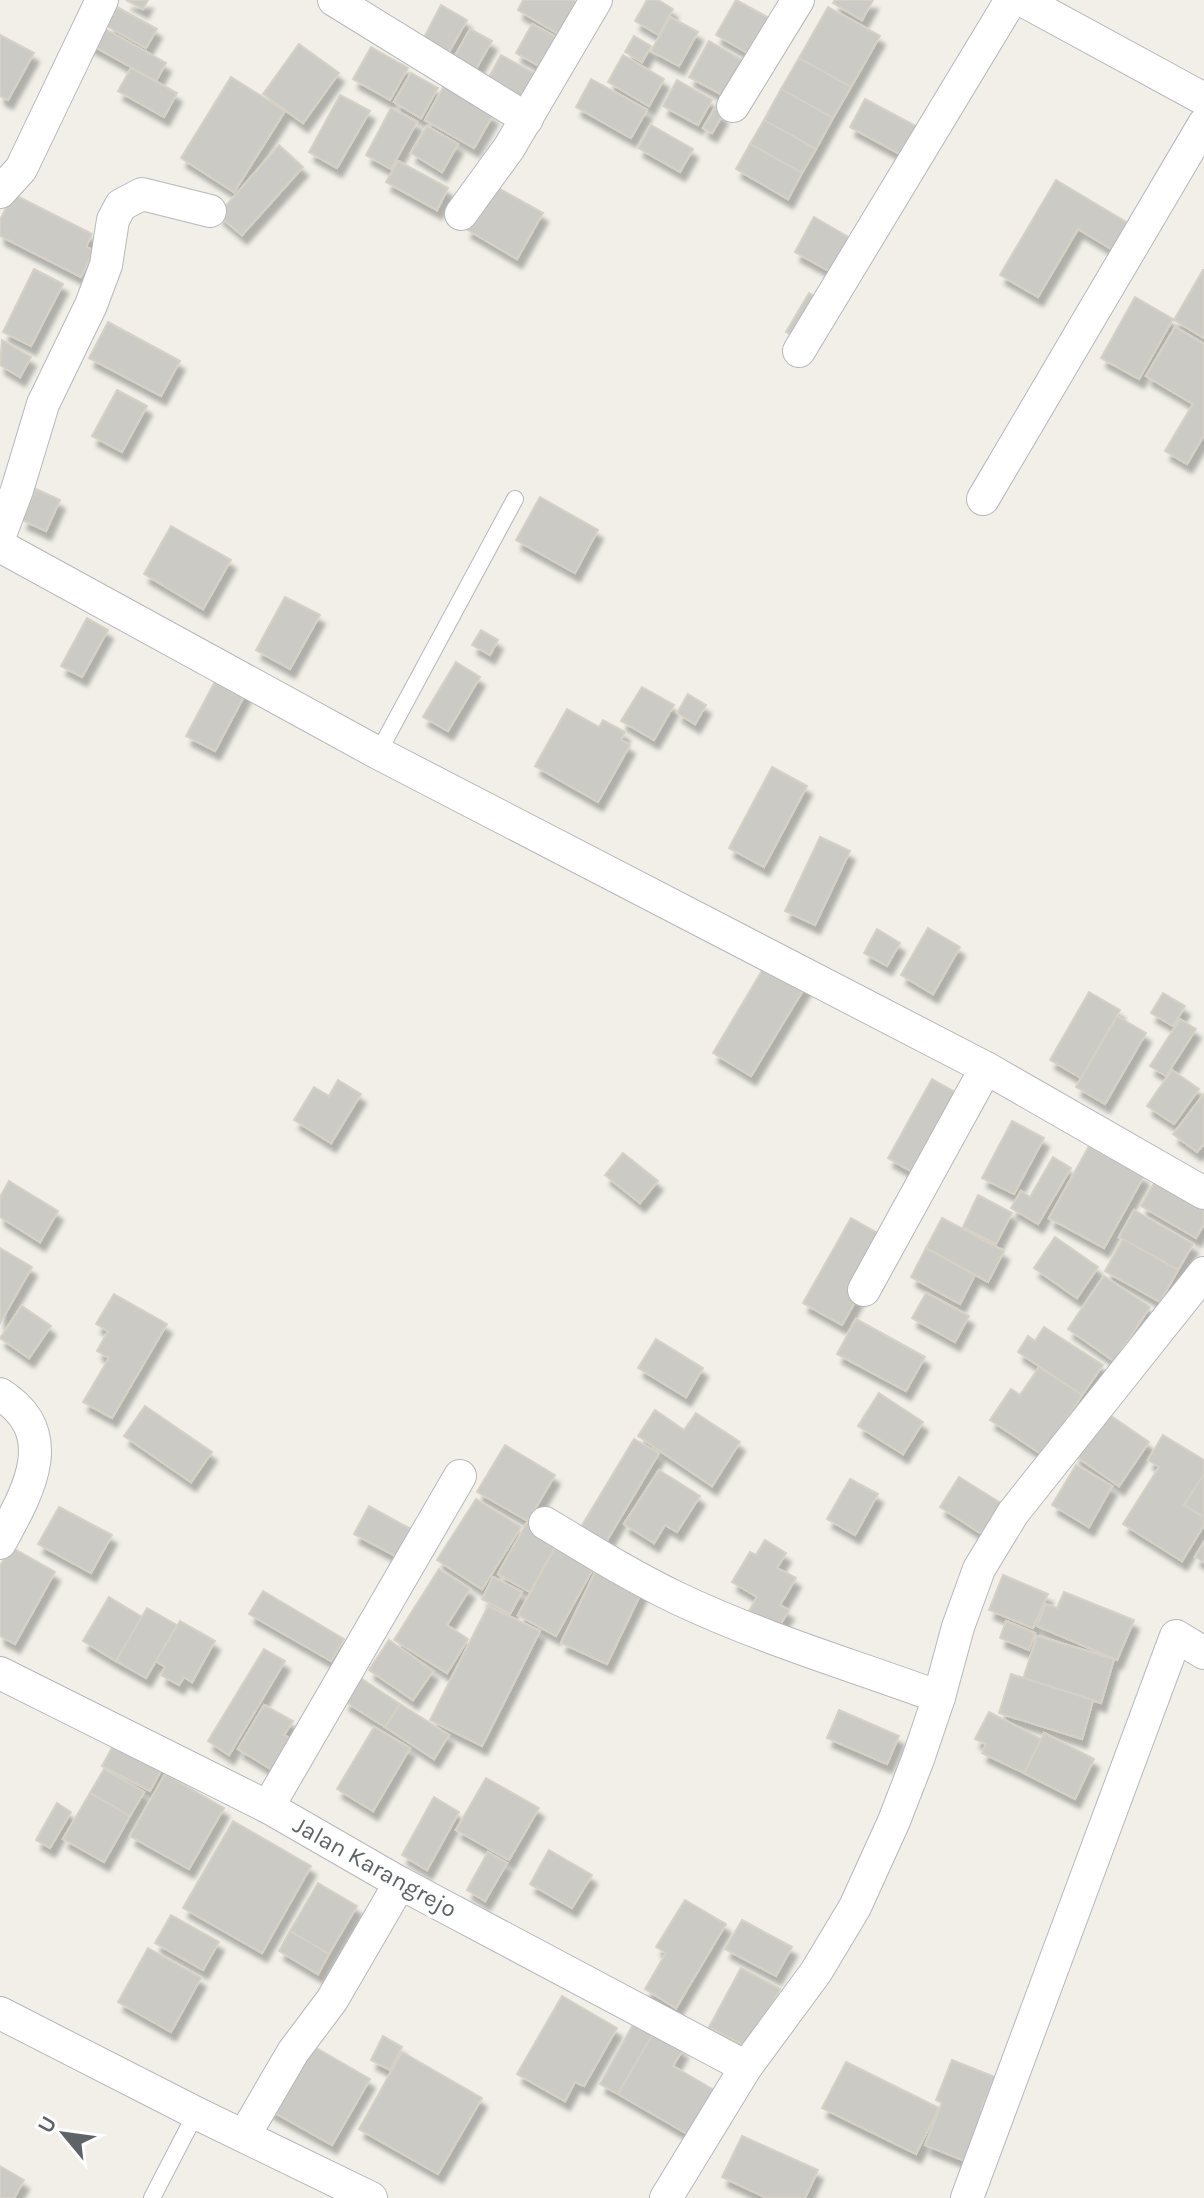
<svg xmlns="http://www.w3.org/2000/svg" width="1204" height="2198" viewBox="0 0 1204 2198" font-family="Karla,sans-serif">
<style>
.building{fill:#cccac5;stroke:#d6d1c6;stroke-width:2;filter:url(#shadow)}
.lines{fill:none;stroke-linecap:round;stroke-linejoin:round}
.service-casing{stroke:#b5b8bc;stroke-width:18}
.minor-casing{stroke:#b5b8bc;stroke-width:34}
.service{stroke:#fff;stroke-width:16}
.minor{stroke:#fff;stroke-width:32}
.labels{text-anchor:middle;stroke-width:8;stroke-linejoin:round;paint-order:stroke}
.street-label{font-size:24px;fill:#5f6368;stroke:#fff}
</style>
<defs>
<filter id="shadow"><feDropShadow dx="5" dy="9" stdDeviation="2" flood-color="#0004"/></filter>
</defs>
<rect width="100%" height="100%" fill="#f1efe8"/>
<g class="building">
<path d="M126,0h22l-5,9z"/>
<path d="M523,0h49l8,4 -18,32 -44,-26z"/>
<path d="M647,0h11l15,9 -14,26 -24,-14z"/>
<path d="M736,0l37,20 -20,36 -37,-21z"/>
<path d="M835,0h38l-11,20 -29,-17z"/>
<path d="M441,5l26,15 -22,39 -25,-14z"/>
<path d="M117,7l40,22 -11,19 -39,-22z"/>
<path d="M828,7l52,29 -29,51 -52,-29z"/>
<path d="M670,17l28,15 -19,34 -28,-15z"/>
<path d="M532,24l35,19 -17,29 -34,-19z"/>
<path d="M98,25l68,38 -10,18 -68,-38z"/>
<path d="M470,29l22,12 -20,35 -21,-13z"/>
<path d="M0,35l34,18 -26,47 -8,-4z"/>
<path d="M634,36l17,10 -9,16 -17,-10z"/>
<path d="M709,41l38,22 -19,35 -39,-21z"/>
<path d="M299,44l40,29 -36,50 -40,-29z"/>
<path d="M371,47l37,21 -18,32 -37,-21z"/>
<path d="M501,55l36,20 -16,29 -36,-20z"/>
<path d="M623,55l41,24 -15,27 -41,-24z"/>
<path d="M799,58l52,29 -18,31 -52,-29z"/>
<path d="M131,68l46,25 -13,24 -46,-26z"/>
<path d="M411,73l27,15 -17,30 -27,-16z"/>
<path d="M231,77l54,34 -51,81 -53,-34z"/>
<path d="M591,79l56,31 -16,28 -55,-31z"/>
<path d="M677,80l35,20 -14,25 -35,-19z"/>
<path d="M444,86l49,29 -19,33 -49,-28z"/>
<path d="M781,89l52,29 -17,31 -52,-29z"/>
<path d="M340,95l30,16 -33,57 -28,-16z"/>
<path d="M865,99l58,31 -16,28 -57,-31z"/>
<path d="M391,108l26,14 -26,47 -25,-14z"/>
<path d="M714,109l9,5 -11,19 -9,-5z"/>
<path d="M764,120l52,29 -14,24 -52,-29z"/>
<path d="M651,125l42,24 -13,23 -42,-24z"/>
<path d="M427,126l31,18 -16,28 -31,-19z"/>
<path d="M750,144l52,29 -14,26 -52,-30z"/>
<path d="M279,145l24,22 -61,68 -24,-20z"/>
<path d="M398,161l50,27 -11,22 -51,-28z"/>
<path d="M1056,180l82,49 -15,27 -45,-27 -40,68 -38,-22z"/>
<path d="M491,184l52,29 -26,46 -51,-30z"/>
<path d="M13,194l79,40 -6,13 8,4 -13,26 -81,-41v-16z"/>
<path d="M814,217l43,25 -19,34 -43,-24z"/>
<path d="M34,269l29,15 -32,62 -28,-14z"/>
<path d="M1203,270h1v68l-30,-18z"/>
<path d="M809,293l17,10 -23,39 -17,-10z"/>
<path d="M1135,297l38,22 -34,60 -38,-21z"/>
<path d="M108,322l72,39 -19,35 -72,-38z"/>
<path d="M1175,327l29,17v91l-17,29 -22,-13 28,-47 -47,-28z"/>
<path d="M2,340l29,17 -11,20 -20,-12z"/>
<path d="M117,390l30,16 -25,46 -30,-16z"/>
<path d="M36,489l24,11 -14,31 -24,-11z"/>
<path d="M540,497l58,33 -23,43 -59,-33z"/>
<path d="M171,526l60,34 -28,49 -59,-35z"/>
<path d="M285,597l35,18 -30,54 -34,-19z"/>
<path d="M87,618l21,12 -26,47 -21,-11z"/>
<path d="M481,630l17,10 -8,15 -18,-10z"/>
<path d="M456,662l24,15 -32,54 -25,-14z"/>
<path d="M220,672l29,15 -34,64 -29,-15z"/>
<path d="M642,687l32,18 -20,35 -33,-19z"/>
<path d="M688,694l18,11 -11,19 -18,-11z"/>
<path d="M567,709l32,18 4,-7 22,12 -4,8 9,5 -32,57 -63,-36z"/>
<path d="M772,767l35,19 -43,81 -35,-19z"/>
<path d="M820,837l30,14 -35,74 -30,-14z"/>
<path d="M928,928l32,19 -27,47 -32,-19z"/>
<path d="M877,929l23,14 -13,23 -23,-13z"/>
<path d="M769,959l39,23 -57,94 -38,-23z"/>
<path d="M1089,992l31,18 -39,68 -31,-18z"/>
<path d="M1163,993l22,13 -12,20 -22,-13z"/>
<path d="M1117,1016l29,17 -41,71 -29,-17z"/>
<path d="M1180,1019l16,10 -30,47 -16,-10z"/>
<path d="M1172,1070l27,19 -25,35 -27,-18z"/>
<path d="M932,1079l35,20 -44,79 -35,-20z"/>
<path d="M338,1080l23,14 -30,49 -37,-23 20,-33 15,9z"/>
<path d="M1204,1094v50l-7,8 -24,-18z"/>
<path d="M1012,1121l32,17 -30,56 -32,-16z"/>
<path d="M1089,1146l55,30 -40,72 -55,-30z"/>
<path d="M623,1153l35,28 -18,22 -35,-28z"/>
<path d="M1053,1157l18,11 -33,56 -27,-16 10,-17 9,6z"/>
<path d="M1157,1178l47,28v18l-8,14 -55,-32z"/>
<path d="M9,1181l49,30 -18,31 -40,-25v-20z"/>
<path d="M978,1195l34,18 -16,31 -33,-17z"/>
<path d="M1134,1210l59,34 -15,26 -59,-33z"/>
<path d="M851,1218l39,22 -48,85 -39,-22z"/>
<path d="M942,1218l62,33 -16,31 -62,-34z"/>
<path d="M1055,1237l43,30 -21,31 -43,-30z"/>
<path d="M1123,1239l55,31 -18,32 -55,-31z"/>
<path d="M0,1248l32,19 -32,56z"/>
<path d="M926,1248l49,27 -15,29 -49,-27z"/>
<path d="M1104,1276l46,31 -36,54 -46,-32z"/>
<path d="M926,1293l43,23 -14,26 -43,-24z"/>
<path d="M114,1294l53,30 -55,94 -29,-16 26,-44 -12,-7 11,-20 -12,-7z"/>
<path d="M22,1306l29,20 -22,32 -29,-20z"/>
<path d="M856,1319l69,38 -19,34 -69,-37z"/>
<path d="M1044,1327l59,38 -21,30 -64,-43 10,-16 7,5z"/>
<path d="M656,1339l47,29 -17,29 -48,-29z"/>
<path d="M1039,1367l43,28 -39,60 -53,-35 21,-31 9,6z"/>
<path d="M879,1393l44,29 -20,32 -45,-28z"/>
<path d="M145,1406l67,46 -21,30 -67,-46z"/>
<path d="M655,1410l29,20 12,-17 44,29 -28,44 -74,-50z"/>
<path d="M1104,1411l45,31 -30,44 -45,-31z"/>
<path d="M1163,1435l41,25v14l-20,31 20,12v8l-22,36 -59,-37 36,-57 -11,-7z"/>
<path d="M634,1439l25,14 -53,89 -25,-15z"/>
<path d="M505,1445l50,30 -27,46 -51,-29z"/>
<path d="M1076,1465l36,21 -23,41 -37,-22z"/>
<path d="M659,1470l41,26 -23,36 -12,-7 -11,18 -30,-19z"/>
<path d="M1204,1474v43l-20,-12z"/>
<path d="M959,1477l45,28 -19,31 -45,-29z"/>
<path d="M850,1479l28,15 -23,41 -28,-16z"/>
<path d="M476,1499l45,28 -39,62 -45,-29z"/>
<path d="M369,1506l47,26 -15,27 -47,-25z"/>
<path d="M59,1507l53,28 -21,38 -53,-29z"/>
<path d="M527,1522l32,18 -29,52 -32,-18z"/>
<path d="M765,1540l21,13 -9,15 19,10 -16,27 9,5 -12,20 -29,-17 9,-16 -25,-15 18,-30 6,3z"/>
<path d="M1204,1542v20l-9,-5z"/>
<path d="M557,1544l38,21 -39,71 -38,-21z"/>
<path d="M11,1547l44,25 -40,72 -15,-8v-70z"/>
<path d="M597,1568l46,21 -36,75 -46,-21z"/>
<path d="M439,1569l31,20 -23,36 21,14 -21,34 -53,-33z"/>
<path d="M1003,1575l45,19 -15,34 -44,-18z"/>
<path d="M493,1577l29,15 -12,22 -28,-15z"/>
<path d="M263,1591l81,48 -13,22 -82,-47z"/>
<path d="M1064,1592l70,28 -17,40 -80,-34 9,-22 11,4z"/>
<path d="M109,1597l33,20 -26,44 -33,-20z"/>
<path d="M488,1606l52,25 -58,115 -52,-26z"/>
<path d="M147,1608l30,17 -31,53 -30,-17z"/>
<path d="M180,1621l35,20 -23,41 -8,-5 -5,8 -18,-10 4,-8 -9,-6z"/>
<path d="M1006,1621l29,12 -6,17 -29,-12z"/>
<path d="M1037,1636l77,23 -13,44 -78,-24z"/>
<path d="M389,1640l44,31 -20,29 -44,-30z"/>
<path d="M264,1649l21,12 -56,94 -21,-14z"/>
<path d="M1011,1674l82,26 -11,39 -83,-26z"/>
<path d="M359,1677l41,27 -15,23 -41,-26z"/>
<path d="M400,1704l49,31 -15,24 -49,-32z"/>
<path d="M264,1705l29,16 -9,14 10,6 -18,31 -38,-23z"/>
<path d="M839,1710l60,26 -12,28 -60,-26z"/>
<path d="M989,1712l52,27 -17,34 -42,-20 4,-9 -11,-5z"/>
<path d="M374,1727l36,21 -37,63 -36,-22z"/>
<path d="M1044,1733l50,26 -19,40 -51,-26z"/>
<path d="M118,1737l48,24 -16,30 -48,-25z"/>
<path d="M104,1769l40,23 -14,24 -40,-23z"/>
<path d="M165,1774l59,34 -35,61 -59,-33z"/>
<path d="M486,1778l53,30 -30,52 -53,-30z"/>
<path d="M90,1793l40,23 -26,46 -41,-23z"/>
<path d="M434,1797l25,15 -32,58 -25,-15z"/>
<path d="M57,1803l14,9 -21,36 -14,-8z"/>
<path d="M233,1821l78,45 -49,87 -79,-45z"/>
<path d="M549,1850l43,25 -20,33 -42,-24z"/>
<path d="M488,1852l19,11 -22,38 -18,-11z"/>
<path d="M318,1883l39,23 -28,48 -39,-23z"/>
<path d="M685,1900l41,24 -50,84 -31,-19 21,-36 -10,-6z"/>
<path d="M171,1915l48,27 -16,28 -48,-27z"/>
<path d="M742,1920l50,27 -16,29 -51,-27z"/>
<path d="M290,1931l39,23 -11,20 -39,-23z"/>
<path d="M148,1948l53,30 -30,54 -53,-30z"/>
<path d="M741,1968l39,21 -31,59 -40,-21z"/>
<path d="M562,1996l55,32 -33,58 -9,-4 -10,19 -48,-27z"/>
<path d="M635,2021l19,11 -36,62 -18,-10z"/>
<path d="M654,2032l29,17 -10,17 41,24 -25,45 -71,-41z"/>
<path d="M383,2036l19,11 -12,23 -19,-10z"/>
<path d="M306,2042l64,37 -38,66 -64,-36z"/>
<path d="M402,2052l80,46 -44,76 -79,-45z"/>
<path d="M952,2060l43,17 -14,33 9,4 -20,49 -45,-18 17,-42 -6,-3z"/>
<path d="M846,2062l93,46 -23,46 -94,-46z"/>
<path d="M742,2136l76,34 -13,28h-38l-45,-21z"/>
<path d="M0,2166l24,14 -10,18h-14z"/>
</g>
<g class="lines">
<defs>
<g id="service">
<path d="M378,753l137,-254"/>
<path d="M152,2198l44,-85"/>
</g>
<g id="minor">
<path d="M334,0l193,119"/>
<path d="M1022,0l182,99"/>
<path d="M733,106l65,-106"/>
<path d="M0,192l21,-23 81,-169"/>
<path d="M461,214l48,-66 87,-148"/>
<path d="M799,351l212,-351"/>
<path d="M983,499l221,-375"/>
<path d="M0,535l17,-45 26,-86 48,-99 15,-40 7,-45 8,-15 21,-11 68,17"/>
<path d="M0,546l378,207 608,315 218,125"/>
<path d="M864,1290l122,-222"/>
<path d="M0,1394c63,40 27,99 0,149"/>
<path d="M545,1523c43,26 86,53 132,75 84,40 175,67 262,99"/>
<path d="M0,1673l268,134 132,76 346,184"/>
<path d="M268,1807l192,-331"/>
<path d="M0,2013l196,100 175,85"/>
<path d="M244,2136l49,-84 39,-52 68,-117"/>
<path d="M666,2198l80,-131 70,-95 39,-65 39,-86 24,-62 21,-62 19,-70 21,-58 34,-56 191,-240"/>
<path d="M967,2198l209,-562 28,17"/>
</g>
</defs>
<use href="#service" class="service-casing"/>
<use href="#minor" class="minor-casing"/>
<use href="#service" class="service"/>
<use href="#minor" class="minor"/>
</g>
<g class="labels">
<g class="street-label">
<text transform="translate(375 1867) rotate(29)" y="8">Jalan Karangrejo</text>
</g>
</g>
<g transform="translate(64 2134) rotate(299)" stroke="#ffffff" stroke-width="6" paint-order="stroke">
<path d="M0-6L14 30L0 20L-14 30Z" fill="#5f6368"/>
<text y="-12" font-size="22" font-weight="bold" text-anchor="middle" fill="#5f6368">U</text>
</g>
</svg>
